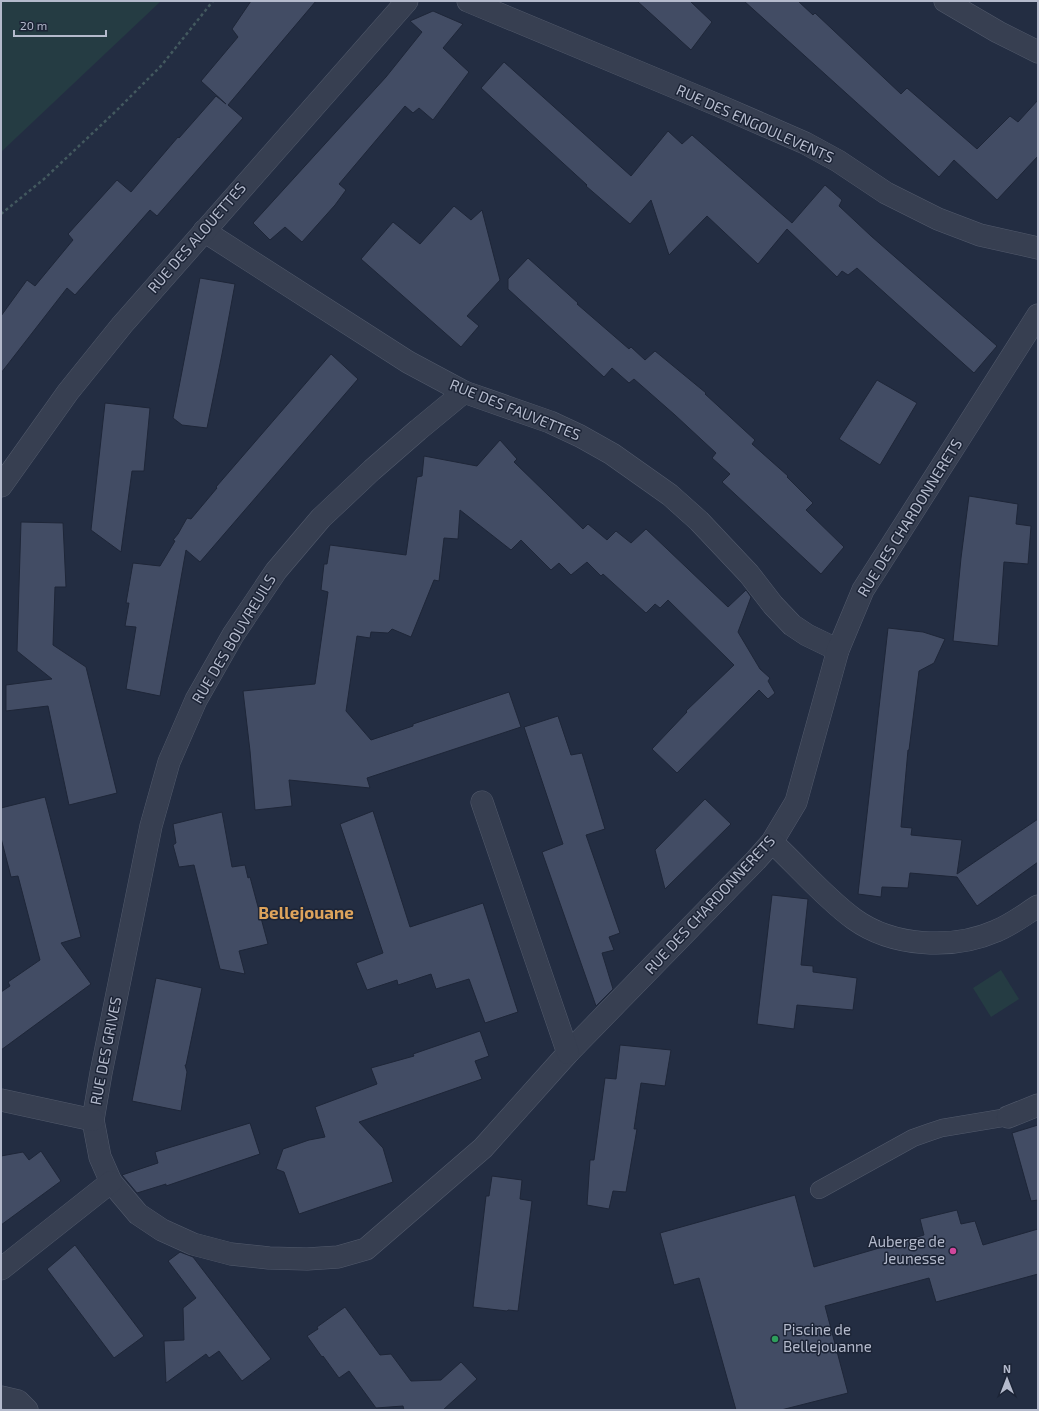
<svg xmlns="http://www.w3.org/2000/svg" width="1039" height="1411" viewBox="0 0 1039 1411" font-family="'Exo 2',sans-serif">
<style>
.green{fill:#253c43}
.building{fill:#424c64;stroke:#1e2638}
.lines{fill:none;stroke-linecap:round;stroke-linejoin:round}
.service-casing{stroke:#525a6c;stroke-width:18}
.minor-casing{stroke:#525a6c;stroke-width:23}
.path{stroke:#43595f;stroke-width:2.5;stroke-dasharray:3 3;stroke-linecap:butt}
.service{stroke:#373f51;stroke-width:17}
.minor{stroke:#373f51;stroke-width:22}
.hotel-dot{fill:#d1479c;stroke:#1c2436;stroke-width:1.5}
.leisure-dot{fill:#2e9e5b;stroke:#1c2436;stroke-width:1.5}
.labels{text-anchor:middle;stroke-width:3;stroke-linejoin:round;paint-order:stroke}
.street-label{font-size:15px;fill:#b4bacc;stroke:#1c2436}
.poi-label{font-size:15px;fill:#b4bacc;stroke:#1c2436;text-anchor:end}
.quarter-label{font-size:17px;font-weight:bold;fill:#dea45c;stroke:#1c2436}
</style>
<rect width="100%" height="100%" fill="#232d42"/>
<g class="green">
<path d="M1,1h160l-160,151z"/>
<path d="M1001,970l18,29 -28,18 -18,-29z"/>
</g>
<g class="building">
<path d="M251,1h65l-88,104 15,13 -86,98 -7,-6 -75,85 -8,-7 -66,85v-57l26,-36 8,6 38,-46 -5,-6 49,-54 14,12 47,-55 1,1 37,-42 10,8 -25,-23 37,-44 -6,-8z"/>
<path d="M637,1h53l22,21 -21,28z"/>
<path d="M744,1h54l15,14 2,-2 86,81 6,-6 70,61 33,-33 8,6 20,-22v56l-41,44 -43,-40 -15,17z"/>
<path d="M433,11l30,13 -20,24 26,24 -36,48 -14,-12 -6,5 -8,-7 -66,78 7,6 -11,15 -33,37 -17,-15 -15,13 -17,-17 133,-146 36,-45 -12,-11z"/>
<path d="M504,62l127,114 37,-45 14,13 10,-9 100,88 33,-38 17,15 -3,6 32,30 126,110 -23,27 -117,-105 -9,7 -6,-4 -5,6 -50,-48 -29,35 -51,-48 -38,39 -18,-55 -21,24 -44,-38 1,-1 -106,-97z"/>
<path d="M454,206l17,14 11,-10 18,70 -33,36 12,10 -18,21 -100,-88 32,-37 27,22z"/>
<path d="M528,258l50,45 -1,1 52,45 2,-2 14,13 10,-9 51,42 -1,1 50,46 -3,4 36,32 -1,1 26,26 -7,7 38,37 -23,27 -99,-92 8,-8 -18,-16 4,-5 -41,-38 -41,-36 -5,4 -17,-15 -8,9 -96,-88v-10z"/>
<path d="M200,278l35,6 -13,70 -15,74 -25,-3 -9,-7z"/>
<path d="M331,354l27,25 -158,183 -14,-12 -26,146 -34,-7 10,-62 -11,-1 4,-23h-3l7,-40 27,3 15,-25 -2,-1 5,-6 9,-16 4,1 26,-31 -1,-1z"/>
<path d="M877,380l40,23 -37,62 -41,-26z"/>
<path d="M105,403l45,5 -6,63h-12l-11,81 -30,-22z"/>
<path d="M500,440l17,19 -3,3 69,67 5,-5 19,16 9,-9 15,12 15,-14 82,78 18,-17 5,7 -13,35 22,37 10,9 -2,3 7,12 -7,6 -9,-9 -82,83 -25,-24 35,-37 -1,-1 48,-46 -66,-65 -8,8 -5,-4 -9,9 -43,-39 -2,2 -14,-14 -16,13 -12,-12 -8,7 -30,-30 -10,10 -51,-40 -2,29 -14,-1 -5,43 -5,-1 -23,57 -19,-8 -4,4 -17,-1 -1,6 -13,-2 -11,75 25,29 42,-14v-2l96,-32 12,35 -154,51 3,10 -81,-8 3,26 -37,4 -5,-59 -7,-60 72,-7 13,-92 -7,-2 3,-26h3l3,-19 76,10 11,-78 5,-1 2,-20 53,10z"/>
<path d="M969,496l49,8 -2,20 15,2 -3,38 -24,-2 -6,84 -45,-5 8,-83z"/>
<path d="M21,522l42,1 3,64h-11l-2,58 33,22 31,126 -48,12 -21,-99 -42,5v-26l46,-6 -35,-28z"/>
<path d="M888,628l35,4 22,7 -11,24 -15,8 -10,79h-1l-7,77 11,1 -1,7 51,5 -5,34 81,-55v43l-61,44 -20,-29 -47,-4 -2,15 -26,-1 -1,10 -23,-3z"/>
<path d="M558,716l13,39 11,-2 23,76 -19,6 34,98 -11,4 5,13 -12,3 11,36 -17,17 -54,-154 21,-8 -39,-117z"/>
<path d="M45,797l36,140 -20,6 30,41 -90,66v-58l9,-6 -2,-4 32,-22 -22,-84 -7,1 -10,-39v-30z"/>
<path d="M705,799l26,25 -66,65 -10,-39z"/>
<path d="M373,811l37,116 73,-24 35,109 -33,11 -16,-44 -33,10 -5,-15 -33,11 -1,-5 -30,10 -11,-27 27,-10 -43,-129z"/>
<path d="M222,812l10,55 13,-2 3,13 2,-1 18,67 -29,7 6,23 -25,-5 -26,-104 -15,2 -6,-22 3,-2 -3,-19z"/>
<path d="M772,895l36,4 -7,66 12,1v6l44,6 -4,32 -56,-5 -3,24 -37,-5z"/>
<path d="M156,978l46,10 -16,77h-1l2,7 -6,39 -49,-10z"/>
<path d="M480,1031l9,25 -14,5 7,18 -123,43 24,26 10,34 -94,32 -15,-42 -8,-3 7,-20 26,-9 16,-3 -10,-30 62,-23 -6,-16 43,-12 -1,-2z"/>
<path d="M620,1045l51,5 -6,36 -24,-3 -7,46h3l-11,63 -13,-1 -4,18 -22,-4 3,-45h4l11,-82 11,1z"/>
<path d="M250,1123l10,31 -94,32v-2l-29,9 -15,-18 36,-12 -3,-11z"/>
<path d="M1038,1125v75l-7,1 -19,-68z"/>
<path d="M41,1151l20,30 -60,44v-69l22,-4 6,8z"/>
<path d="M492,1176l30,4 -2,19 12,2 -14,110 -10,-1 -1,1 -34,-4 13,-111h3z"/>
<path d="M795,1195l19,72 110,-32 -4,-16 37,-9 4,14 14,-3 8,24 55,-16v45l-102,28 -7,-24 -104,28 23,87 -67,17h-45l-37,-132 -25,7 -14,-52z"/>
<path d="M75,1245l69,91 -30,22 -67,-89z"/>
<path d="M180,1252l13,5 78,102 -29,22 -23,-30 -10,7 -3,-4 -40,29 -2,-42 20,-1 -1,-32 13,-10 -28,-37z"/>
<path d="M345,1307l35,48 11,-1 20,27 30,-1 20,-18 16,17 -34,31h-39l-1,-4 -27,2 -27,-37 -10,7 -16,-22 -1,1 -15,-21 11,-7 -1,-2z"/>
</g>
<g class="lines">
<defs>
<path id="service" d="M819,1190l94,-52 17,-6 12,-4 66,-11"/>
<g id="minor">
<path d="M468,1l252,105 85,37 33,18 48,32 52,26 42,16 58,13"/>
<path d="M945,1l53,31 40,20"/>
<path d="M204,231l204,131 56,30 86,30 30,14 32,18 58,41 29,26 50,53 24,31 19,20 15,10 31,15"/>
<path d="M464,392l-46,38 -46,40 -51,48 -45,53 -43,64 -37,65 -27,62 -18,64 -50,247 -8,47 7,37 11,25 27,32 24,16 31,14 38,10 38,4 38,1 31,-2 28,-8 117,-101 85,-95 188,-193 16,-18 24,-40 42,-152 25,-60 175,-275"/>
<path d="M1,486l67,-94 54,-67 285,-324"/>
<path d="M482,802l86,251"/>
<path d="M772,842c27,25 52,55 82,77 39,28 99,31 142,12 15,-6 28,-16 42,-25"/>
<path d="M1,1100l92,20"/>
<path d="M1008,1117l30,-12"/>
<path d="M1,1269l110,-87"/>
<path d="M1,1397l17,4 9,9"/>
</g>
</defs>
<use href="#service" class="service-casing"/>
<use href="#minor" class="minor-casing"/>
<path class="path" d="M1,214l43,-35 72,-68 45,-45 52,-65"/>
<use href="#service" class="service"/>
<use href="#minor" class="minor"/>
</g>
<circle class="hotel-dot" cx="953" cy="1251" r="4"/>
<circle class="leisure-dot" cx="775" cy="1339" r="4"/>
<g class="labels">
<g class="street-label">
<text transform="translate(755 124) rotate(24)" y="5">RUE DES ENGOULEVENTS</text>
<text transform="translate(197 238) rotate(-49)" y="5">RUE DES ALOUETTES</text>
<text transform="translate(515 410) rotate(22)" y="5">RUE DES FAUVETTES</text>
<text transform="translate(910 518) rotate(-58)" y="5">RUE DES CHARDONNERETS</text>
<text transform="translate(234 639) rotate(-59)" y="5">RUE DES BOUVREUILS</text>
<text transform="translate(710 905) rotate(-47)" y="5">RUE DES CHARDONNERETS</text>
<text transform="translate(106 1051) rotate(-79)" y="5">RUE DES GRIVES</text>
</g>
<g class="poi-label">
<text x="945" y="1247">Auberge de<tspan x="945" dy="17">Jeunesse</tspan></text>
<text x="783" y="1335" text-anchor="start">Piscine de<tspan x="783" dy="17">Bellejouanne</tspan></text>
</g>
<g class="quarter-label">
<text x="306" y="919">Bellejouane</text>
</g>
</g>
<rect width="1039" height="1411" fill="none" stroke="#b4bacc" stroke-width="4"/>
<g transform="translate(1007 1379)" stroke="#1c2436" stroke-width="3" paint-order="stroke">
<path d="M0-3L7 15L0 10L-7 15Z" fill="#b4bacc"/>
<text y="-6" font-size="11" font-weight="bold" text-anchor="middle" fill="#b4bacc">N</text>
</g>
<path d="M14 30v6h92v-6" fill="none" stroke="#b4bacc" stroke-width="2"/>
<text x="20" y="30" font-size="12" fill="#b4bacc" stroke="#1c2436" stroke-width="3" paint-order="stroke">20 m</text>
</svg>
